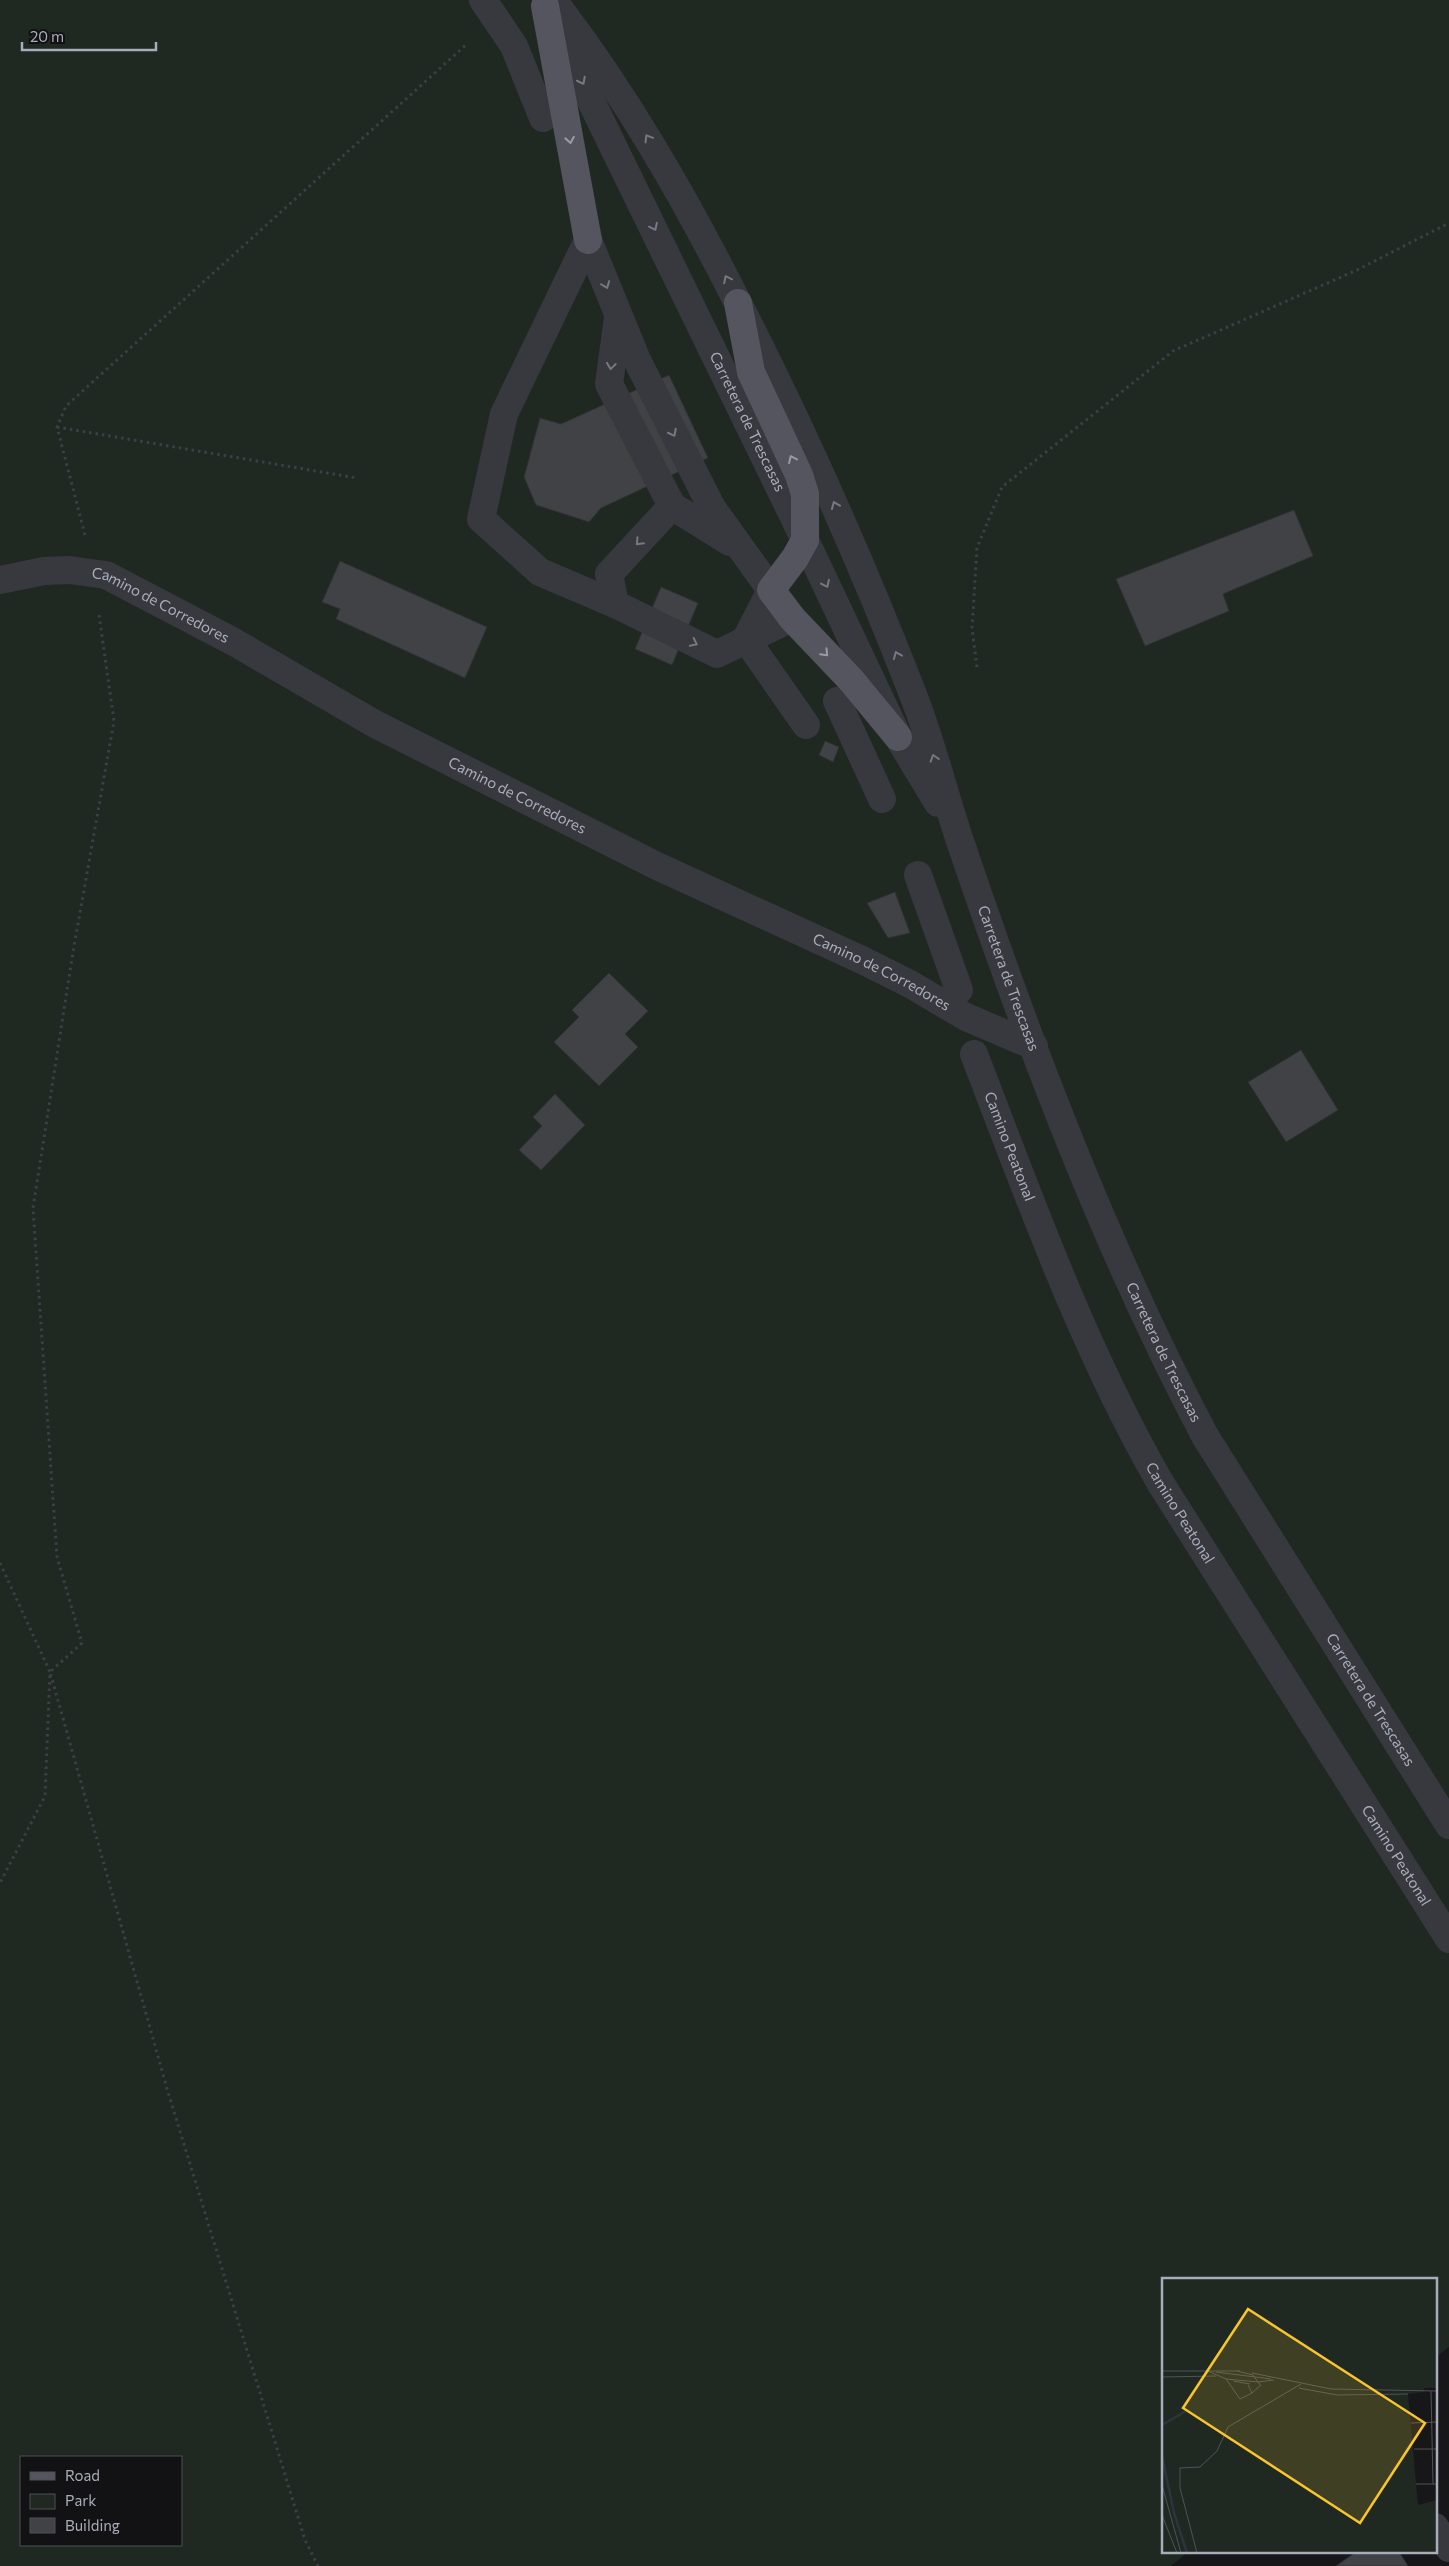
<svg xmlns="http://www.w3.org/2000/svg" width="1449" height="2566" viewBox="0 0 1449 2566" font-family="Commissioner,sans-serif">
<style>
.green{fill:#1f2821;fill-rule:evenodd}
.building{fill:#414246;stroke:#313135}
.lines{fill:none;stroke-linecap:round;stroke-linejoin:round}
.path{stroke:#3e3f46;stroke-width:3;stroke-dasharray:2.5 4;stroke-linecap:butt}
.minor{stroke:#38393f;stroke-width:28}
.major{stroke:#54555e;stroke-width:28}
.oneway{stroke:#767983}
.oneway2{stroke:#989ba8}
.labels{text-anchor:middle;stroke-width:5;stroke-linejoin:round;paint-order:stroke}
.street-label{font-size:15px;fill:#a9adba;stroke:#121214}
.inset-river{fill:none;stroke:#2c353e;stroke-width:2.5}
.inset-road{fill:none;stroke:#515359;stroke-width:1}
.view{fill:#f9c52f;fill-opacity:0.15;stroke:#f9c52f;stroke-width:2.5}
.inset-edge{fill:none;stroke:#a9adba;stroke-width:2.5}
</style>
<rect width="100%" height="100%" fill="#171719"/>
<path class="green" d="M0,0h1449v2347l-14,11v-78h-272v272h25l-17,14h-1171zM21,2457h160v88h-160z"/>
<g class="building">
<path d="M669,375l39,83 -107,50 -12,14 -53,-17 -12,-28 16,-59 21,6z"/>
<path d="M1294,510l19,46 -90,38 6,17 -84,35 -29,-67z"/>
<path d="M340,561l147,66 -22,51 -129,-59 4,-10 -18,-7z"/>
<path d="M661,587l37,16 -26,62 -37,-16z"/>
<path d="M825,741l14,6 -6,15 -14,-7z"/>
<path d="M895,892l15,41 -22,5 -21,-35z"/>
<path d="M609,973l39,38 -23,23 13,13 -39,39 -45,-44 25,-25 -7,-7z"/>
<path d="M1301,1050l37,60 -52,32 -38,-60z"/>
<path d="M555,1094l30,31 -44,45 -22,-20 23,-24 -9,-9z"/>
<path d="M1356,2552h43l9,14h-72z"/>
</g>
<g class="lines">
<g class="path">
<path d="M57,427l300,51"/>
<path d="M85,535l-28,-108 9,-21 402,-363"/>
<path d="M99,615l15,106 -41,231 -40,256 24,349 25,86 -32,29 118,420 137,448 13,26"/>
<path d="M977,667l-5,-38 5,-81 25,-61 171,-136 184,-81 92,-47"/>
<path d="M0,1563l50,109 -5,124 -45,87"/>
</g>
<g class="minor">
<path d="M483,0l31,46 29,72"/>
<path id="s1" d="M553,0c73,95 132,198 186,305 65,127 123,258 175,392 18,47 30,96 46,144 68,201 146,408 245,595l244,389"/>
<path id="s2" d="M551,19l254,521 93,197 40,66"/>
<path d="M588,240l-84,174 -23,105 59,53 75,32"/>
<path d="M588,240l49,120 75,148 59,82 -25,49"/>
<path d="M618,318l-9,66 63,122 58,36"/>
<path d="M672,506l-63,68 6,30 102,50 75,-36"/>
<path id="s3" d="M0,580l44,-9 25,-1 37,5 128,67 141,82 282,142 205,94 48,24 56,33 68,29"/>
<path d="M746,639l60,86"/>
<path d="M837,701l45,98"/>
<path d="M918,875l41,115"/>
<path id="s4" d="M974,1054c56,146 109,294 187,430l288,455"/>
<path d="M1435,2527l14,21"/>
</g>
<g class="major">
<path d="M545,6l43,234"/>
<path d="M738,303l13,69 48,103 6,19v46l-10,18 -24,32 21,28 59,62 47,57"/>
</g>
</g>
<defs><path id="oneway-chevron" d="M-2-3.5L2.5 0L-2 3.5" fill="none" stroke-width="1.6" stroke-linecap="round" stroke-linejoin="round" transform="scale(1.25)"/></defs>
<g class="oneway">
<use href="#oneway-chevron" transform="translate(582 81) rotate(63)"/>
<use href="#oneway-chevron" transform="translate(648 138) rotate(-121)"/>
<use href="#oneway-chevron" transform="translate(654 227) rotate(64)"/>
<use href="#oneway-chevron" transform="translate(727 279) rotate(-116)"/>
<use href="#oneway-chevron" transform="translate(606 285) rotate(69)"/>
<use href="#oneway-chevron" transform="translate(611 366) rotate(98)"/>
<use href="#oneway-chevron" transform="translate(673 433) rotate(63)"/>
<use href="#oneway-chevron" transform="translate(835 505) rotate(-113)"/>
<use href="#oneway-chevron" transform="translate(639 542) rotate(133)"/>
<use href="#oneway-chevron" transform="translate(826 584) rotate(65)"/>
<use href="#oneway-chevron" transform="translate(694 643) rotate(26)"/>
<use href="#oneway-chevron" transform="translate(897 655) rotate(-112)"/>
<use href="#oneway-chevron" transform="translate(934 758) rotate(-108)"/>
</g>
<g class="oneway2">
<use href="#oneway-chevron" transform="translate(570 140) rotate(80)"/>
<use href="#oneway-chevron" transform="translate(792 459) rotate(-115)"/>
<use href="#oneway-chevron" transform="translate(825 653) rotate(46)"/>
</g>
<g class="labels">
<g class="street-label">
<text dy="5" stroke="none"><textPath href="#s2" startOffset="448">Carretera de Trescasas</textPath></text>
<text dy="5" stroke="none"><textPath href="#s3" startOffset="169">Camino de Corredores</textPath></text>
<text dy="5" stroke="none"><textPath href="#s3" startOffset="574">Camino de Corredores</textPath></text>
<text dy="5" stroke="none"><textPath href="#s3" startOffset="979">Camino de Corredores</textPath></text>
<text dy="5" stroke="none"><textPath href="#s1" startOffset="1084">Carretera de Trescasas</textPath></text>
<text dy="5" stroke="none"><textPath href="#s4" startOffset="99">Camino Peatonal</textPath></text>
<text dy="5" stroke="none"><textPath href="#s1" startOffset="1489">Carretera de Trescasas</textPath></text>
<text dy="5" stroke="none"><textPath href="#s4" startOffset="504">Camino Peatonal</textPath></text>
<text dy="5" stroke="none"><textPath href="#s1" startOffset="1894">Carretera de Trescasas</textPath></text>
<text dy="5" stroke="none"><textPath href="#s4" startOffset="909">Camino Peatonal</textPath></text>
</g>
</g>
<g transform="translate(1162 2278)">
<rect width="275" height="275" fill="#171719"/>
<path d="M0,0h275v110h-13v4l-16,2 10,111 19,-5v53h-275z" fill="#1f2821"/>
<path class="inset-river" d="M0,147l24,-14M0,178l12,57 13,40"/>
<path class="inset-road" d="M0,93h78M46,93l18,8M75,93l16,4 5,7 16,-2M54,94l55,7M90,95l79,16 106,2M0,99l54,-1M64,101l14,20 12,-6M64,101l32,3 3,4M71,103l17,3M86,107l4,8 9,-8M137,110l38,7 71,-1M269,113l2,93M249,145l26,-1M252,171h23M254,206h21M0,207l19,68M0,237l15,38M35,275l-17,-65v-20l20,-1 17,-16 11,-24 73,-43"/>
<path class="view" d="M86,31l177,114 -65,100 -177,-115z"/>
<rect width="275" height="275" class="inset-edge"/>
</g>
<rect x="20" y="2456" width="162" height="90" fill="#121214" stroke="#4e5056"/>
<rect x="30" y="2472" width="25" height="8" fill="#54555e" stroke="#4e5056"/>
<text x="65" y="2481" font-size="15" fill="#a9adba">Road</text>
<rect x="30" y="2494" width="25" height="15" fill="#1f2821" stroke="#4e5056"/>
<text x="65" y="2506" font-size="15" fill="#a9adba">Park</text>
<rect x="30" y="2518" width="25" height="15" fill="#414246" stroke="#4e5056"/>
<text x="65" y="2531" font-size="15" fill="#a9adba">Building</text>
<path d="M22 42v8h134v-8" fill="none" stroke="#a9adba" stroke-width="2.5"/>
<text x="30" y="42" font-size="15" fill="#a9adba" stroke="#121214" stroke-width="4" paint-order="stroke">20 m</text>
</svg>
